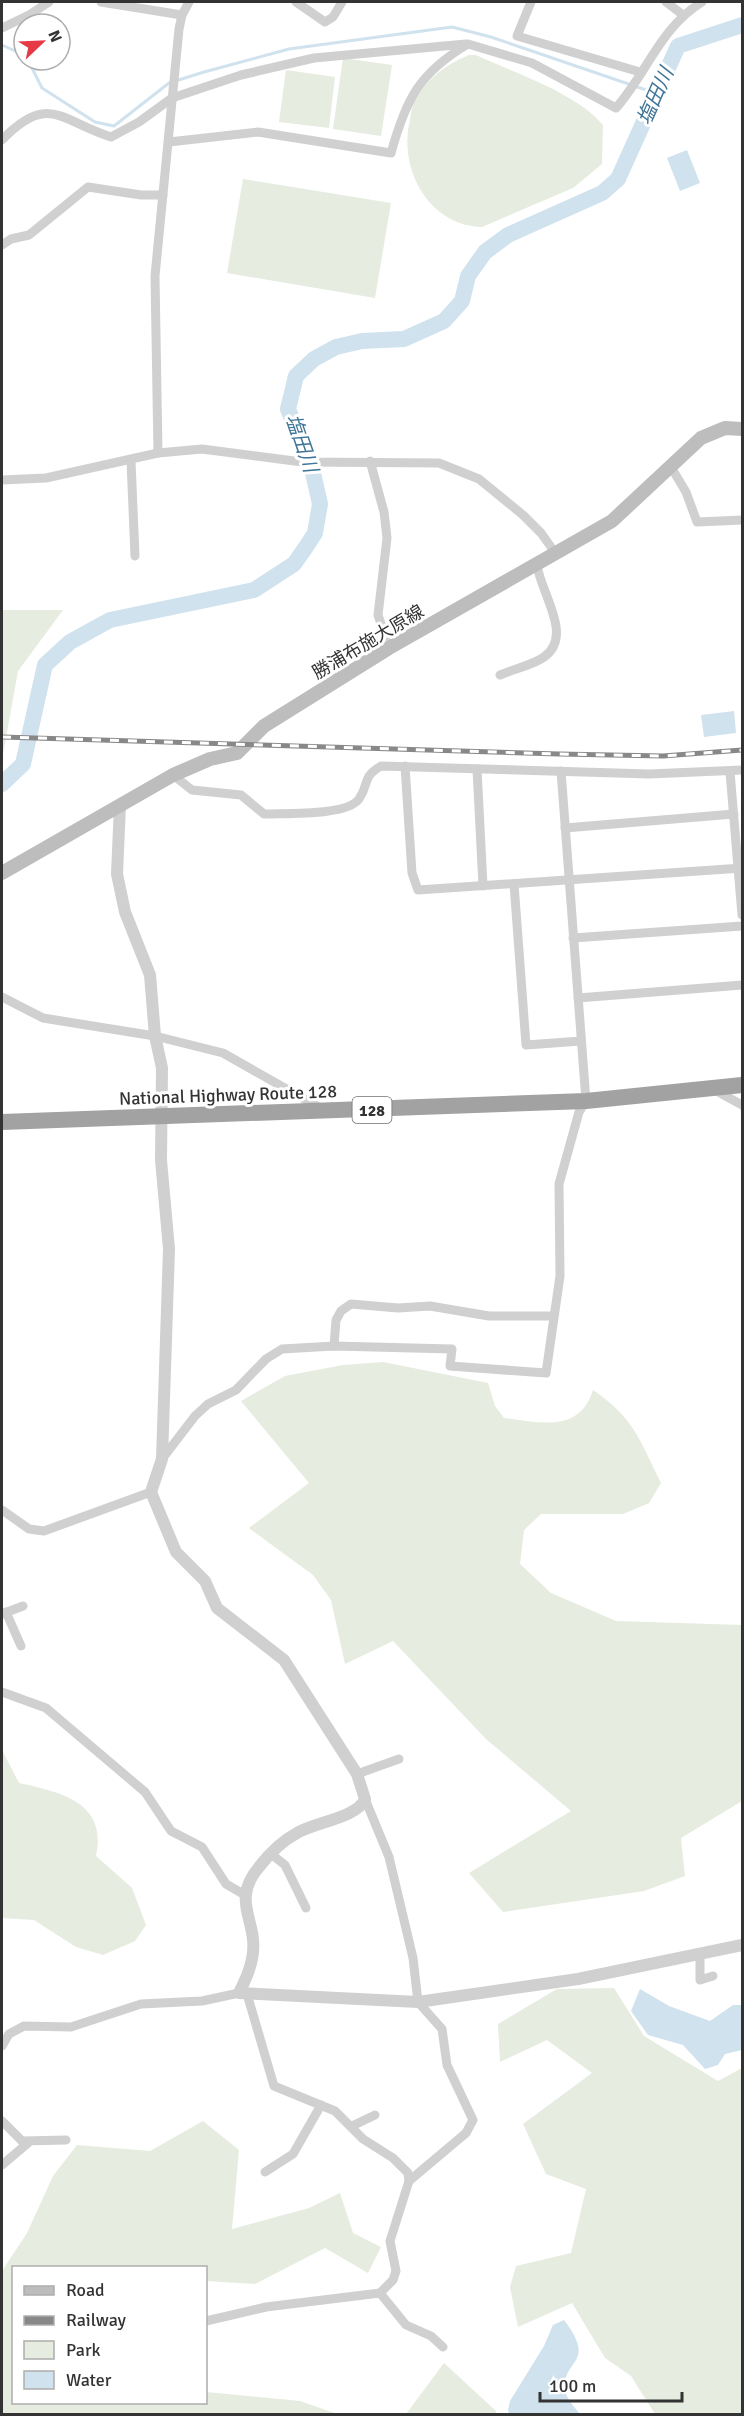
<svg xmlns="http://www.w3.org/2000/svg" width="744" height="2416" viewBox="0 0 744 2416" font-family="Signika,'Noto Sans JP',sans-serif">
<style>
.green{fill:#e6ecdf}
.water{fill:#cfe2ee}
.lines{fill:none;stroke-linecap:round;stroke-linejoin:round}
.stream{stroke:#cfe2ee;stroke-width:3}
.river{stroke:#cfe2ee;stroke-width:16}
.minor{stroke:#d0d0d0;stroke-width:9}
.tertiary{stroke:#d0d0d0;stroke-width:12}
.secondary{stroke:#bdbdbd;stroke-width:14}
.trunk{stroke:#a2a2a2;stroke-width:16}
.rail-casing{stroke:#888;stroke-width:5}
.rail{stroke:#fff;stroke-width:3;stroke-dasharray:9;stroke-linecap:butt}
.labels{text-anchor:middle;stroke-width:6;stroke-linejoin:round;paint-order:stroke}
.shield{fill:#fff;stroke:#707070;stroke-width:1.5}
.shield-label{font-size:16px;font-weight:bold;fill:#333}
.street-label{font-size:18px;fill:#333;stroke:#fff}
.water-label{font-size:20px;font-style:italic;fill:#3f7597;stroke:#fff}
</style>
<rect width="100%" height="100%" fill="#fff"/>
<g class="green">
<path d="M469,55h7c40,19 99,37 127,70l-1,39 -29,24 -91,39c-54,-2 -84,-59 -72,-107 1,-7 2,-16 6,-22 13,-21 31,-34 53,-43z"/>
<path d="M343,58l49,7 -11,71 -48,-7z"/>
<path d="M286,70l49,7 -6,51 -50,-6z"/>
<path d="M243,179l148,24 -16,95 -148,-25z"/>
<path d="M2,610h61l-45,61 -16,89z"/>
<path d="M383,1362l105,21 7,23 9,12c36,4 75,16 89,-28 42,29 46,49 68,93l-12,20 -26,11h-82l-17,16 -4,34 31,29 65,28 126,4v176l-61,37 4,38 -41,15 -141,21 -34,-39 102,-62 -85,-72 -93,-98 -48,23 -14,-64 -18,-25 -64,-47 60,-45 -68,-82 44,-25 58,-11z"/>
<path d="M2,1750l17,33c41,9 89,19 77,73l36,32 14,37 -11,16 -32,14 -27,-8 -42,-27 -32,-2z"/>
<path d="M614,1988l30,48 74,45 24,-13v346h-87l-24,-38 -26,-18 -33,-55 -54,24 -8,-40 6,-21 55,-13 15,-64 -40,-15 -23,-50 69,-51 -45,-33 -47,22 -2,-38 59,-35z"/>
<path d="M203,2121l36,29 -7,79 77,-21 31,-15 13,40 28,14 -13,26 -43,-25 -70,36 -49,-3v-13h-192v134h192v-10l94,9 37,13h-335v-143l25,-38 26,-57 24,-31 73,6z"/>
<path d="M444,2363l52,48v3h-90z"/>
</g>
<g class="water">
<path d="M687,150l13,33 -20,8 -13,-33z"/>
<path d="M734,711l2,22 -32,4 -3,-22z"/>
<path d="M640,1989l29,17 41,15 23,-16h9v45l-17,4 -7,11 -13,4 -22,-24 -35,-10 -17,-24z"/>
<path d="M564,2320c34,45 -2,38 1,70 1,8 10,18 15,24h-71l-1,-4 2,-9 34,-55 9,-21z"/>
</g>
<g class="lines">
<g class="stream">
<path d="M2,45l22,10"/>
<path d="M28,60l14,28 53,34 19,4 55,-43 35,-11 85,-23 163,-22 39,10 164,56"/>
</g>
<path class="river" d="M2,784l21,-20 22,-99 25,-23 40,-22 144,-30 40,-26 12,-17 9,-14 5,-29 -7,-31 -25,-64 8,-33 18,-17 22,-12 26,-6 42,-2 40,-18 18,-20 6,-25 17,-24 23,-17 94,-42 16,-14 60,-133 64,-21"/>
<g class="minor">
<path d="M101,2l81,13"/>
<path d="M296,2l29,20 8,-5 9,-15"/>
<path d="M531,2l-14,34 123,36"/>
<path d="M666,2l17,13"/>
<path d="M2,28l27,-13 20,-13"/>
<path d="M2,140c46,-48 59,-19 109,-3l28,-15 33,-24 69,-23 73,-17 152,-14"/>
<path d="M169,142l89,-10 133,21c15,-54 28,-80 77,-109l64,19 84,45c31,-35 44,-80 86,-106"/>
<path d="M2,245l9,-6 18,-4 59,-48 53,8h22"/>
<path d="M158,453l-3,-177 24,-247 3,-14 7,-13"/>
<path d="M131,461l4,95"/>
<path d="M370,461l14,51 3,26 -9,77 11,33"/>
<path d="M671,467l15,25 11,30 45,-2"/>
<path d="M2,480l44,-2 112,-25 44,-4 100,13 137,1 40,16 44,36 18,18 15,21"/>
<path d="M500,675c14,-6 33,-10 44,-18 30,-21 -3,-63 -7,-92"/>
<path d="M405,766l7,107 6,17 324,-22"/>
<path d="M477,769l6,117"/>
<path d="M730,772l12,143"/>
<path d="M173,775l19,15 49,5 23,19c22,-1 83,2 95,-15 11,-16 2,-21 22,-33l268,8 93,-4"/>
<path d="M565,828l169,-14"/>
<path d="M514,884l12,161 55,-4"/>
<path d="M573,938l169,-12"/>
<path d="M2,997l41,21 112,18 68,17 97,55"/>
<path d="M578,998l164,-13"/>
<path d="M713,1089l29,16"/>
<path d="M334,1346l2,-26 5,-9 10,-7 47,4 32,-2 59,10h65"/>
<path d="M162,1459l33,-43 13,-12 28,-14 30,-31 16,-10 52,-3 118,3 -2,17 96,7 14,-97 -1,-92 20,-72 7,-11 -25,-330"/>
<path d="M2,1510l27,19 15,2 107,-39"/>
<path d="M6,1612l15,34"/>
<path d="M2,1614l21,-8"/>
<path d="M2,1692l44,16 99,84 26,39 31,16 24,37 19,11"/>
<path d="M357,1774l42,-15"/>
<path d="M271,1854l14,11 21,43"/>
<path d="M700,1954v26l13,-4"/>
<path d="M247,1994l27,92 61,25 28,28 30,19 15,15 1,8"/>
<path d="M2,2046l7,-12 15,-8 47,1 70,-23 61,-3 37,-8"/>
<path d="M2,2121l20,20 44,-1"/>
<path d="M352,2126l23,-11"/>
<path d="M2,2165l26,-22"/>
<path d="M265,2172l28,-18 28,-49"/>
<path d="M380,2293l26,32 25,11 12,11"/>
<path d="M206,2321l60,-14 114,-14 13,-13 3,-9 -6,-30 19,-60 57,-48 7,-13 -26,-55 -5,-36 -24,-27 -5,-44 -24,-101 -24,-58"/>
</g>
<path class="tertiary" d="M120,805l-3,69 8,38 25,63 5,61 7,32 -1,92 8,89 -7,210 -11,33 25,60 29,29 12,27 67,52 73,114 8,25c-8,19 -50,23 -68,34 -15,8 -28,21 -38,34 -30,36 1,54 -7,92 -2,12 -8,24 -13,34l179,9 160,-23 164,-34"/>
<path class="secondary" d="M2,873l171,-98 37,-16 27,-6 27,-27 125,-78 223,-127 89,-83 24,-10 17,1"/>
<path class="trunk" d="M2,1122l584,-21 156,-16"/>
<defs>
<path id="rail" d="M2,737l557,17 104,2 79,-6"/>
</defs>
<use href="#rail" class="rail-casing"/>
<use href="#rail" class="rail"/>
</g>
<g class="labels">
<rect class="shield" x="352.5" y="1097" width="39" height="26" rx="4.5"/>
<g class="shield-label">
<text x="372" y="1116">128</text>
</g>
<g class="street-label">
<text transform="translate(368 642) rotate(-31)" y="6">勝浦布施大原線</text>
<text transform="translate(228 1095) rotate(-2)" y="6">National Highway Route 128</text>
</g>
<g class="water-label">
<text transform="translate(655 96) rotate(-66)" y="7">塩田川</text>
<text transform="translate(302 443) rotate(71)" y="7">塩田川</text>
</g>
</g>
<rect width="744" height="2416" fill="none" stroke="#333333" stroke-width="6"/>
<rect x="12" y="2266" width="195" height="138" fill="#ffffff" stroke="#adadad" stroke-width="1.5"/>
<rect x="24" y="2286" width="30" height="9" fill="#bdbdbd" stroke="#adadad" stroke-width="1.5"/>
<text x="66" y="2296" font-size="18" fill="#333333">Road</text>
<rect x="24" y="2316" width="30" height="9" fill="#888888" stroke="#adadad" stroke-width="1.5"/>
<text x="66" y="2326" font-size="18" fill="#333333">Railway</text>
<rect x="24" y="2341" width="30" height="18" fill="#e6ecdf" stroke="#adadad" stroke-width="1.5"/>
<text x="66" y="2356" font-size="18" fill="#333333">Park</text>
<rect x="24" y="2371" width="30" height="18" fill="#cfe2ee" stroke="#adadad" stroke-width="1.5"/>
<text x="66" y="2386" font-size="18" fill="#333333">Water</text>
<g transform="translate(42 42) rotate(67)"><circle r="28" fill="#ffffff" stroke="#adadad" stroke-width="1.5"/>
<path d="M0-4.5L10 22L0 15L-10 22Z" fill="#e63946"/>
<text y="-9" font-size="16" font-weight="bold" text-anchor="middle" fill="#333333">N</text>
</g>
<path d="M540 2392v9h142v-9" fill="none" stroke="#333333" stroke-width="3"/>
<text x="549" y="2392" font-size="18" fill="#333333" stroke="#ffffff" stroke-width="4.5" paint-order="stroke">100 m</text>
</svg>
